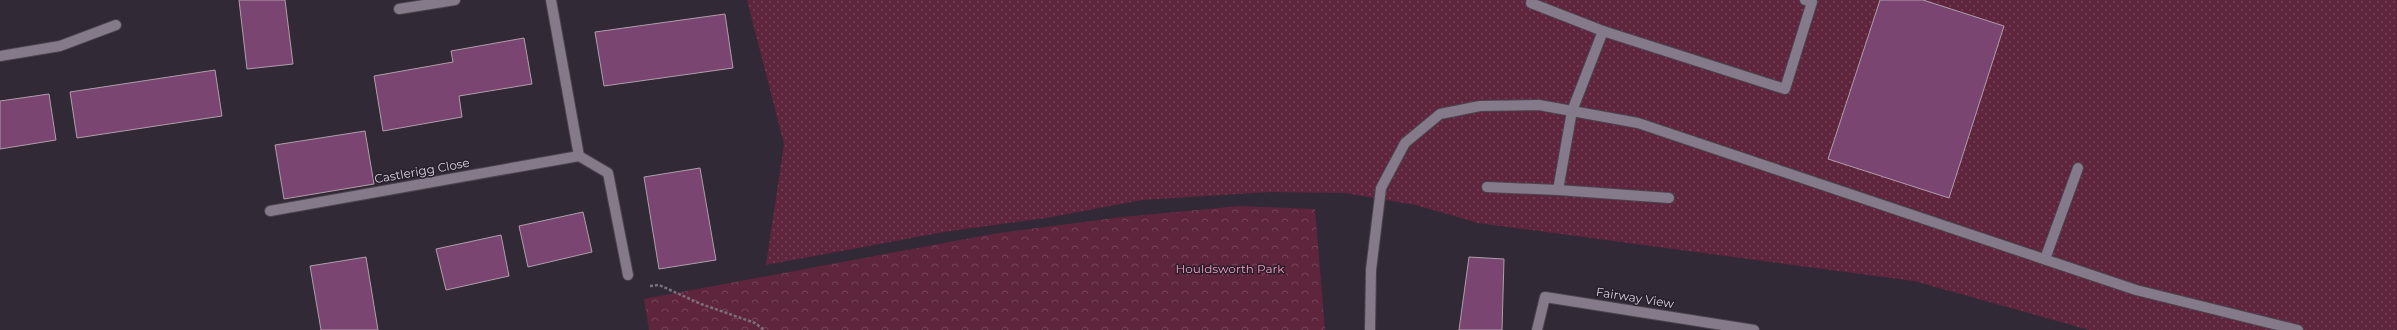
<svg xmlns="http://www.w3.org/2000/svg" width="2397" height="330" viewBox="0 0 2397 330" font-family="Montserrat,sans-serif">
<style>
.grass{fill:url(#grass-dots)}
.forest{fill:url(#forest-crowns)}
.building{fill:#7b4571;stroke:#af9eab}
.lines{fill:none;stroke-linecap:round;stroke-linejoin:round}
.service-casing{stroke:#4b444f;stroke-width:12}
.minor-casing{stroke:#4b444f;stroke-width:12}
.path{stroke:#78717c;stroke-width:2.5;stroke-dasharray:3 2;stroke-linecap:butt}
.service{stroke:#847a8a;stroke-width:10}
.minor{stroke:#847a8a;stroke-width:10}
.labels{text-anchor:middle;stroke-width:3;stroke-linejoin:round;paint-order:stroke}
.street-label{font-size:12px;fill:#dad4dd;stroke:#271f2c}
.park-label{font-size:12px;fill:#ff9bc0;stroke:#271f2c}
</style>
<defs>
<pattern id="grass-dots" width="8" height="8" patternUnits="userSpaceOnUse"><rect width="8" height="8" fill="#5e253d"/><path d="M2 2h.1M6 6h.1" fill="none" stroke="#744459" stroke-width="1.8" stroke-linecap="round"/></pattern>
<pattern id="forest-crowns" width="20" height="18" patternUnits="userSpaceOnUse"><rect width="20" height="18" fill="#5e253d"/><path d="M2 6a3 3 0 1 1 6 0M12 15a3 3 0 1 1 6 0" fill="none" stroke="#744459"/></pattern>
</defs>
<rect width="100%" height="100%" fill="#312936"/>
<path class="grass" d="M747,0h1650v330h-308l-175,-49 -436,-58 -62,-18 -71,-12 -75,-1 -128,8 -96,18 -102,14 -178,33 18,-121z"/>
<path class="forest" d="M1240,206l75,3 10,121h-676l-5,-31 348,-65 130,-17z"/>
<g class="building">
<path d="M239,0h46l8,64 -46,5z"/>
<path d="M1880,0h43l81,26 -55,172 -121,-39z"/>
<path d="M725,14l8,54 -129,18 -9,-54z"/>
<path d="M524,38l8,46 -73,12 3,21 -79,14 -9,-55 79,-14 -2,-11z"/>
<path d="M215,70l7,46 -145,22 -7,-46z"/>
<path d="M49,94l7,46 -56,9v-48z"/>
<path d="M365,131l9,53 -90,15 -9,-54z"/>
<path d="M700,168l16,92 -57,9 -15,-92z"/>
<path d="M583,212l9,40 -64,15 -9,-41z"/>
<path d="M501,235l8,41 -63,14 -10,-41z"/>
<path d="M366,257l12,73h-57l-11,-64z"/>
<path d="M1469,257l35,2 -2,71h-43z"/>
</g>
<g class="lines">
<defs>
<g id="service">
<path d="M1532,0l-1,3 72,28 182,58 27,-87 -7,-2"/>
<path d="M399,9l56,-9"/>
<path d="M1603,31l-31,80 -14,79 111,8"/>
<path d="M1487,187l71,3"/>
<path d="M2045,259l33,-91"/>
<path d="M1370,330l1,-60 10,-82 24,-45 35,-29 40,-8 59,-1 99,18 498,167 162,40"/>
</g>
<g id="minor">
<path d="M0,56l60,-10 56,-21"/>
<path d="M579,156l29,17 20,102"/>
<path d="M270,211l309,-55 -28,-156"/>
<path d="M1537,330l8,-33 209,33"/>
</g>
</defs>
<use href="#service" class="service-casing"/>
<use href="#minor" class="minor-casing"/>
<path class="path" d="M650,286l9,-1 42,19 54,19 9,7"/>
<use href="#service" class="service"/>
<use href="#minor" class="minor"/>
</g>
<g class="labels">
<g class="street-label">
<text transform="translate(422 171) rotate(-10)" y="4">Castlerigg Close</text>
<text transform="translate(1635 298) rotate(9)" y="4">Fairway View</text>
</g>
<g class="park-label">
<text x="1230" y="273">Houldsworth Park</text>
</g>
</g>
</svg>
